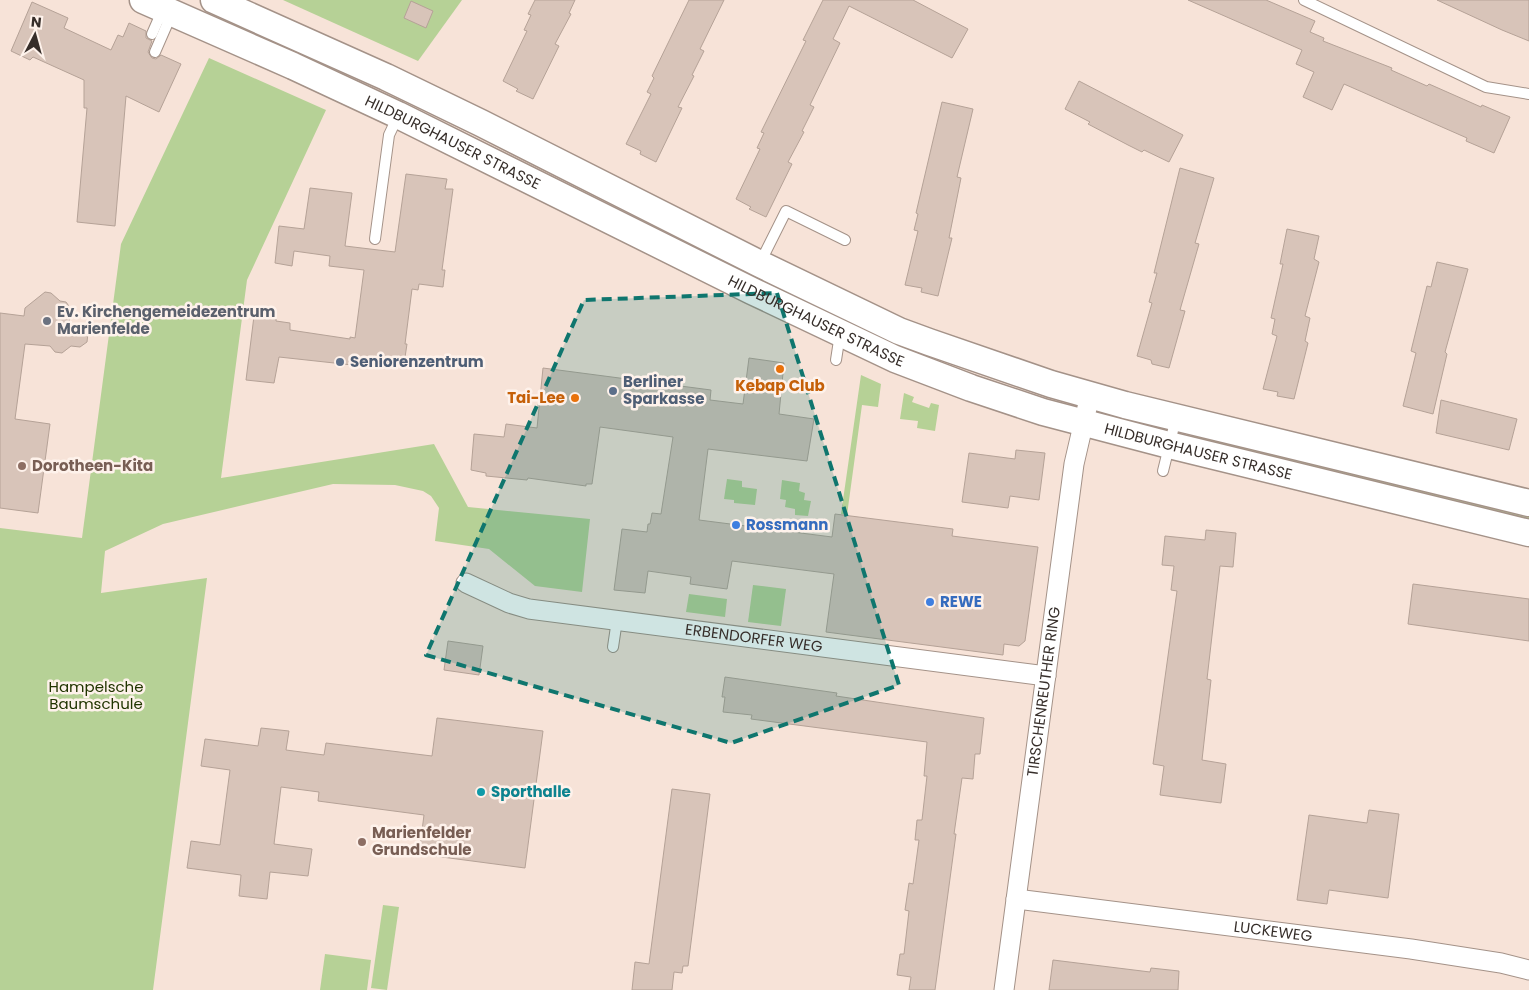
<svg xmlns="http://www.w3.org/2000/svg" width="1529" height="990" viewBox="0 0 1529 990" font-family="Poppins,sans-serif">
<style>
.green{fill:#b6d196}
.building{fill:#d8c4b9;stroke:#b5a297}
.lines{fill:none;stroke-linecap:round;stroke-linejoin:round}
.lane-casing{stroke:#a49288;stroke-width:12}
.street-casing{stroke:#a49288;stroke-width:21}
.secondary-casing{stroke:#a49288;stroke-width:29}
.lane{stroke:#fff;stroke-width:10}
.street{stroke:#fff;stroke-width:19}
.secondary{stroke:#fff;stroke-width:26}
.marked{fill:#0f766e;fill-opacity:0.2;stroke:#0f766e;stroke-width:4;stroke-dasharray:10 6;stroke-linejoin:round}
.worship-dot{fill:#6b7280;stroke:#fef2eb;stroke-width:2}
.service-dot{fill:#5c6f8a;stroke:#fef2eb;stroke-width:2}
.food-dot{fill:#e8710a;stroke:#fef2eb;stroke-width:2}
.education-dot{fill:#8d6e63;stroke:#fef2eb;stroke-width:2}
.shop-dot{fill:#3f7fe0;stroke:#fef2eb;stroke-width:2}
.culture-dot{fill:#0f9aa8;stroke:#fef2eb;stroke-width:2}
.labels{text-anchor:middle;stroke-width:5;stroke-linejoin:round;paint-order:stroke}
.street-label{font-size:15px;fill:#362e2a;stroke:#fef2eb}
.worship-label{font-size:15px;font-weight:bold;fill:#5b616d;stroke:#fef2eb;text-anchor:start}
.service-label{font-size:15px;font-weight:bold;fill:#4e5e75;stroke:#fef2eb;text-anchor:start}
.food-label{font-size:15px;font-weight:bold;fill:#c56008;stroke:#fef2eb}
.education-label{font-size:15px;font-weight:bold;fill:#785e54;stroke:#fef2eb;text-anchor:start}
.shop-label{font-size:15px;font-weight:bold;fill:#366cbe;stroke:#fef2eb;text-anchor:start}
.park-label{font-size:15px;fill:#213500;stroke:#fef2eb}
.culture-label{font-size:15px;font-weight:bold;fill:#0d838f;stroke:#fef2eb;text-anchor:start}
</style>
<rect width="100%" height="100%" fill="#f7e3d8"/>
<g class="green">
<path d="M283,0h179l-44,61z"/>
<path d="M209,58l117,52 -79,170 -26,198 213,-34 34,63 122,12 -8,73 -47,-6 -46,-37 -54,-8 4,-33 -8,-12 -8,-5 -28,-6 -62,-1 -170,40 -58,27 -4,42 106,-15 -54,412h-153v-462l82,10 39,-294z"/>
<path d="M861,375l20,9 -3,23 -16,-2 -15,110 -6,-1z"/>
<path d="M904,393l10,4 -2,5 17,6 2,-5 8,2 -4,26 -18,-3 1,-7 -18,-2z"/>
<path d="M1194,433l335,81v7l-336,-82z"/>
<path d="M727,479l15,2v6l15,2 -2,16 -21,-2v-3l-10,-1z"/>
<path d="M782,480l18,3 -1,8 6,2 -1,7 7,1 -3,15 -13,-1v-6l-10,-2 1,-7 -6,-1z"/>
<path d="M753,585l33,4 -5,37 -33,-4z"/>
<path d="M689,594l38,5 -2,18 -39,-5z"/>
<path d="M383,905l16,2 -12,83 -16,-2z"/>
<path d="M325,954l46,6 -4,30h-47z"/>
</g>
<g class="building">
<path d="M535,0h40l-6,13 2,1 -16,30 4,2 -26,53 -17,-8 2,-2 -15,-8 24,-50 -3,-1 7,-15 -3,-1z"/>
<path d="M689,0h35l-24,49 4,2 -12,24 2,1 -16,31 4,1 -26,54 -16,-8 1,-3 -15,-7 25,-50 -4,-2 7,-14 -2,-2z"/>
<path d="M823,0h90l55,29 -16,29 -103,-52 -16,33 7,4 -30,62 4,2 -12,24 2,1 -16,30 4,2 -26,53 -17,-8 2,-2 -15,-8 24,-50 -3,-1 7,-15 -3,-1 45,-91 -3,-1z"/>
<path d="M1188,0h78l49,21 -5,11 14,6 -1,3 69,27 -1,2 36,16 2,-2 52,23 1,-2 28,12 -16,36 -28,-12 1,-3 -123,-54 -12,26 -29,-13 11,-25 -18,-8 6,-14z"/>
<path d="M1437,0h92v41l-27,-11z"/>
<path d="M411,1l22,10 -7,17 -22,-10z"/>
<path d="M32,2l36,16 -4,10 47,22 7,-15 5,2 6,-14 17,8v7l6,3 -4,11 4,6 4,1 5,-4 20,9 -22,48 -33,-16 -11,130 -38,-4 10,-114h-3v-28l-51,-23 -3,3 -19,-9z"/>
<path d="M1079,81l104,54 -14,27 -25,-12 -2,2 -14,-7 -40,-21 2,-2 -25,-13z"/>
<path d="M942,102l31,7 -16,68 4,1 -12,60h3l-14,58 -17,-4 1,-4 -17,-3 13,-54 -4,-1 4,-16 -2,-1z"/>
<path d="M1180,168l34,10 -19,65 4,1 -19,66 5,1 -16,57 -17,-4 -1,-4 -14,-4 15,-53 -3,-1 8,-29h-3z"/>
<path d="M406,174l41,5 -2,10h8l-11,81h3l-2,17 -24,-3 -1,6 -6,-1 -7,55h2l-3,20 -24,-2 -1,5h-8l-92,-10 -5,26 -28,-3 8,-64 22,3v2l14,2v7l60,9v-2l5,1 9,-68 -35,-4 1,-10 -36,-5 -2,15 -17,-3 4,-37 25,3 6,-41 42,5 -7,53 50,6z"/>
<path d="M1287,229l32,7 -5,23 5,3 -14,54 5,2 -5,23 3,2 -14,56 -17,-3 1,-4 -15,-3 14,-53 -5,-2 3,-15 -4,-1 12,-54h-3z"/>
<path d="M1437,262l31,7 -23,83 2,2 -14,60 -30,-8 13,-53 -5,-2 16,-65 4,1z"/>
<path d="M45,292l6,1 9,8 6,1 5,7 -2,15 14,1 5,8 -1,9 -7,5 -9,-1 -9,7 -7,-1 -5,-6 -25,-2 -10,75 35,5 -12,89 -38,-5v-195l24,3 1,-8z"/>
<path d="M749,358l35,5 -5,51 35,5 -7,42 -99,-12 -9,71 133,17 3,-23 118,15 -1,7 86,11 -13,94 -6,5 -15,-2 -1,11 -177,-23 8,-58 -102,-13 -5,28 -37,-5 1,-7 -43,-6 -3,22 -31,-3 8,-61 25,3 1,-8h2l2,-11 9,1 12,-77 -73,-10 -8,57h-6v2l-58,-8 -1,2 -41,-4v-3l-15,-3 3,-36 30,3 2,-13 31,4 6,-60 168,22 -1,10 33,4z"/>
<path d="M1441,400l76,19 -8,31 -73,-17z"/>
<path d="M1016,450l29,3 -6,47 -29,-4 -2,12 -46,-6 7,-49 46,6z"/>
<path d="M1206,530l30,3 -3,34 -13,-1 -13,113 4,1 -9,80 24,4 -5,39 -61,-8 4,-29 -11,-2 24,-173 -6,-1 3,-24 -12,-1 3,-29 40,4z"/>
<path d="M1413,584l116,15v42l-121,-17z"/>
<path d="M448,641l35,5 -4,29 -35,-5z"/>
<path d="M725,677l112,16 -1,3 148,22 -4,36h-5l-2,25 -11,-1 -8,56h2l-21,156h-26l2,-13 -14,-2 3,-21h4l5,-43 -4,-1 4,-27 4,1 6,-44h-4l2,-20h5l5,-44h-3l3,-34 -176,-23 1,-4 -29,-3 2,-15h-3z"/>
<path d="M437,718l106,13 -18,137 -106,-14 5,-39 -106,-14 1,-9 -38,-5 -7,57 38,5 -4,27 -38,-4 -3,27 -28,-3 2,-21 -54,-7 4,-27 29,4 10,-75 -29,-4 4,-27 53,7 3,-18 28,3 -3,19 38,5 2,-12 106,13z"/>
<path d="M672,789l38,5 -22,172h-5l-1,7 -8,-1 -2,18h-40l3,-28 14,2z"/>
<path d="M1369,810l30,4 -11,84 -59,-8 -2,14 -30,-4 12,-85 58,8z"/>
<path d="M1053,960l97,12 1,-4 28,3 -1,19h-129z"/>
</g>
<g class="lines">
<defs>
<g id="lane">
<path d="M1304,0l182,87 43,7"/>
<path d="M152,34l11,-25"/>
<path d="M155,52l17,-39"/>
<path d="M375,239l14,-104 9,-19"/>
<path d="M760,263l26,-52 59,29"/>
<path d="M836,360l4,-26"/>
<path d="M1163,471l13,-53"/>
<path d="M613,647l4,-27"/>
</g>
<g id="street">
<path id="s1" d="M466,583l43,20 20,6 517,67"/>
<path id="s2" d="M1016,899l395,50 90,14 28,7"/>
<path id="s3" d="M1004,990l70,-526 16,-69"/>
</g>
<g id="secondary">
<path id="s4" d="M143,0l150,66 105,49 354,176 143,68 76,29 72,24 126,33 360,88"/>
<path d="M214,0l172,77 95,46 279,141 139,67 30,11 122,42 74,21 404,98"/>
</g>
</defs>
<use href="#lane" class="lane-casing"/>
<use href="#street" class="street-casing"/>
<use href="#secondary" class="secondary-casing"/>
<use href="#lane" class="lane"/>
<use href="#street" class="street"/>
<use href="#secondary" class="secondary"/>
</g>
<path class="marked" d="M777,293l122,392 -168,58 -305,-88 158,-355z"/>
<circle class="worship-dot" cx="47" cy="321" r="5"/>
<g class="service-dot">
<circle cx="340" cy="362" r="5"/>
<circle cx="613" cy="391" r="5"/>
</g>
<g class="food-dot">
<circle cx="780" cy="369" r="5"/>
<circle cx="575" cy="398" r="5"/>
</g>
<g class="education-dot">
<circle cx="22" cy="466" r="5"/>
<circle cx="362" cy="842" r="5"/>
</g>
<g class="shop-dot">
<circle cx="736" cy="525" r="5"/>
<circle cx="930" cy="602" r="5"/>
</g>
<circle class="culture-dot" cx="481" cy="792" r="5"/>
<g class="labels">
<g class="street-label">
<text dy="5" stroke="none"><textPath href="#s4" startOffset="341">HILDBURGHAUSER STRASSE</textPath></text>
<text dy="5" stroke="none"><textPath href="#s4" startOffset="746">HILDBURGHAUSER STRASSE</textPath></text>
<text dy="5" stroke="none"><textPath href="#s4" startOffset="1151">HILDBURGHAUSER STRASSE</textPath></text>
<text dy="5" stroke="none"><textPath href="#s1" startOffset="295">ERBENDORFER WEG</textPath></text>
<text dy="5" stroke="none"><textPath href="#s3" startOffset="301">TIRSCHENREUTHER RING</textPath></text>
<text dy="5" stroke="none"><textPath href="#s2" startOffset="259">LUCKEWEG</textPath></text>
</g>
<g class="worship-label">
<text x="57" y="317">Ev. Kirchengemeidezentrum<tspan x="57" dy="17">Marienfelde</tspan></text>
</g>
<g class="service-label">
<text x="350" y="367">Seniorenzentrum</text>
<text x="623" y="387">Berliner<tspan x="623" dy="17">Sparkasse</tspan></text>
</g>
<g class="food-label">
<text x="780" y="391">Kebap Club</text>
<text x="565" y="403" text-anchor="end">Tai-Lee</text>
</g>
<g class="education-label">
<text x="32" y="471">Dorotheen-Kita</text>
<text x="372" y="838">Marienfelder<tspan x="372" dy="17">Grundschule</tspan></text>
</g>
<g class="shop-label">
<text x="746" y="530">Rossmann</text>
<text x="940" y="607">REWE</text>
</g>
<g class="park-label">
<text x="96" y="692">Hampelsche<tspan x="96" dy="17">Baumschule</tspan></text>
</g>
<g class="culture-label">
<text x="491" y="797">Sporthalle</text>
</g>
</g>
<g transform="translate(35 35) rotate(6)" stroke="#fef2eb" stroke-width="4" paint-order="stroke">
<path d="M0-4L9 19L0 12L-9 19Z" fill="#362e2a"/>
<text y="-8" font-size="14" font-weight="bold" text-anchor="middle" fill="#362e2a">N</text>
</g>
</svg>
